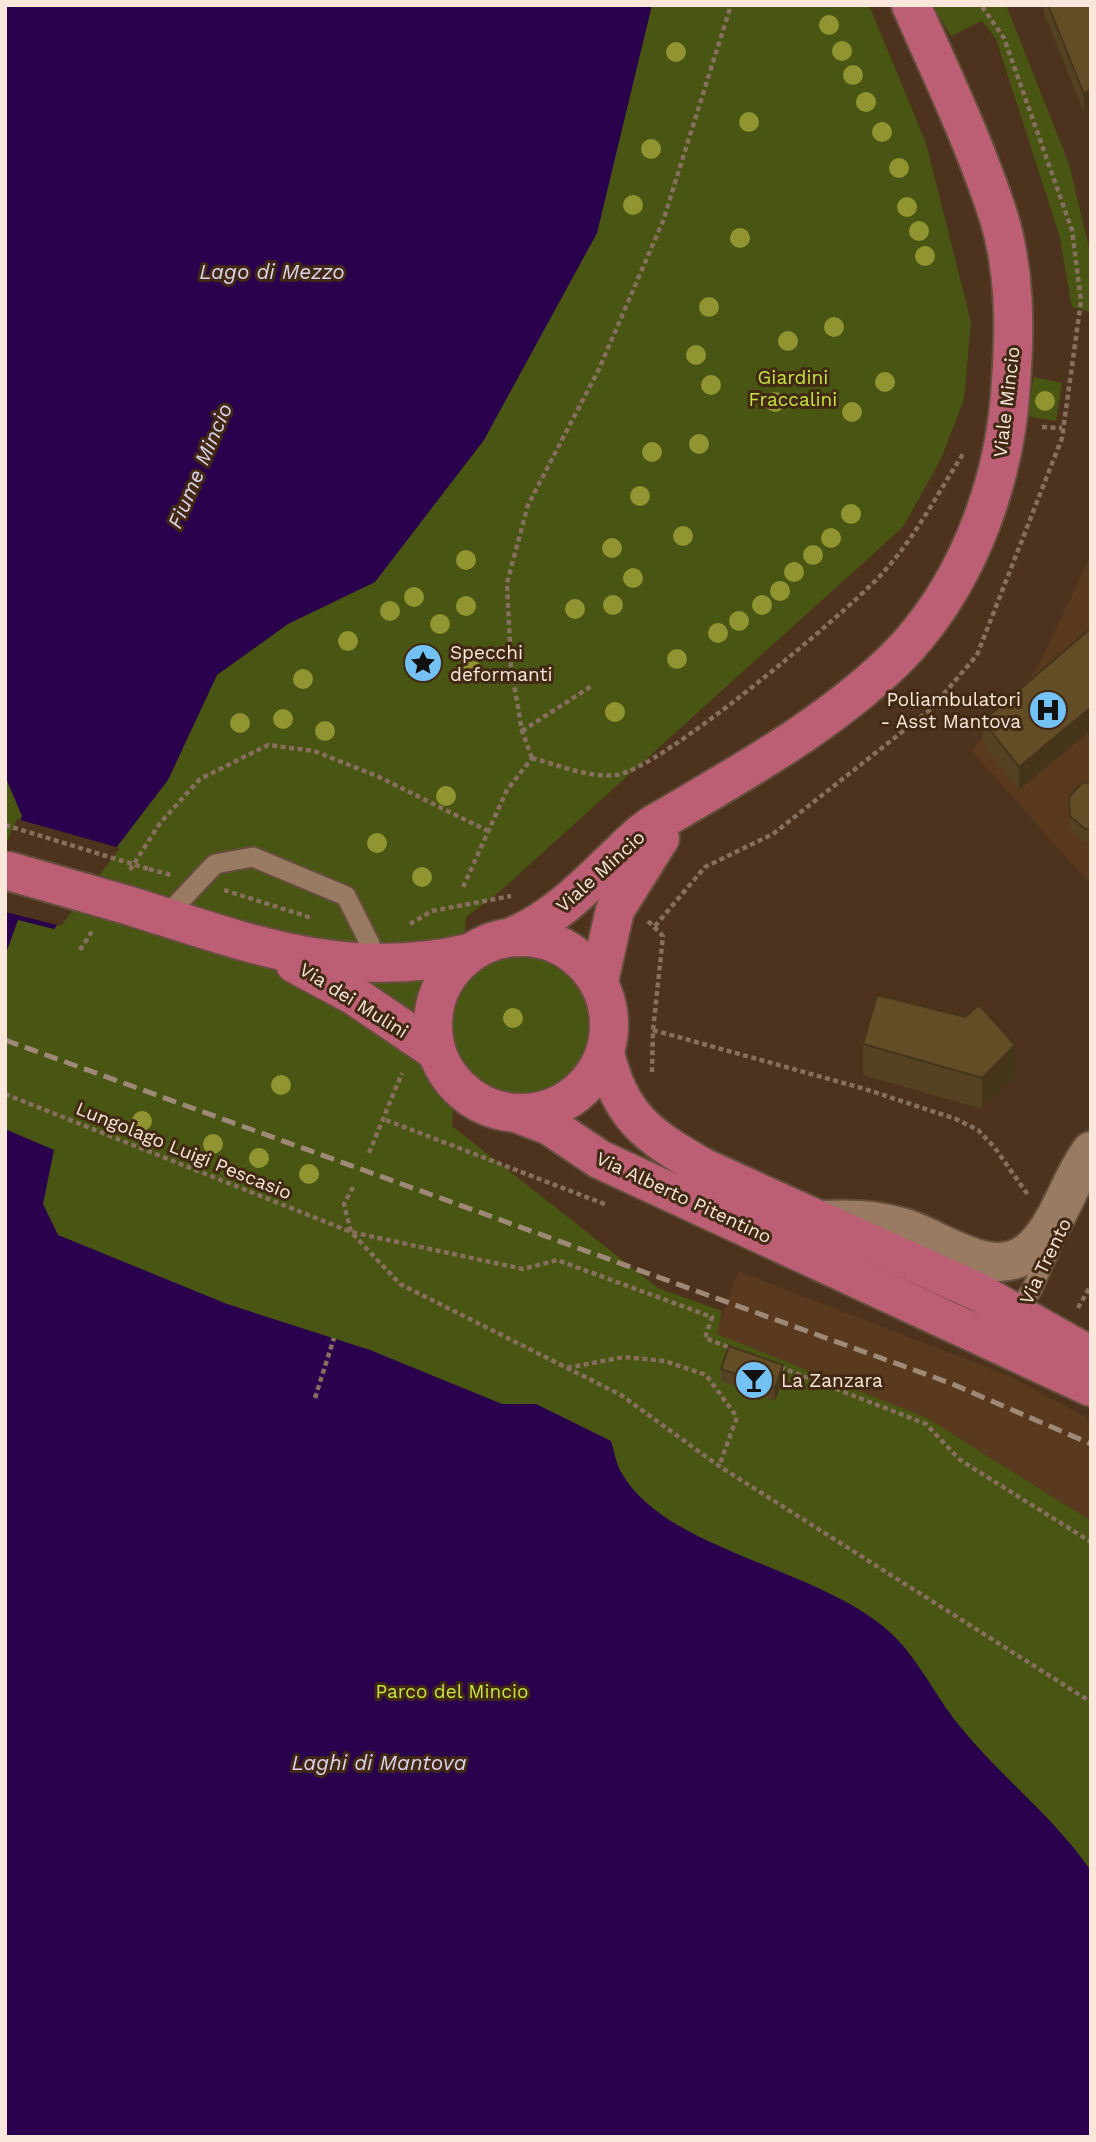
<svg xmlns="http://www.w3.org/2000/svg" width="1096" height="2142" viewBox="0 0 1096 2142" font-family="'Work Sans',sans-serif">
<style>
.built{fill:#5a3a1f}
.green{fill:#495512}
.water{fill:#29014d}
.pier{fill:#4d331d}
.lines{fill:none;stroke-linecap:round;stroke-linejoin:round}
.service-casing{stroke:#654f3c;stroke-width:23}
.minor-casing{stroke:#654f3c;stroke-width:42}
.primary-casing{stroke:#654f3c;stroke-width:42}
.path{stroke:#866f5c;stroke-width:4.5;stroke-dasharray:5 3.5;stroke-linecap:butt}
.service{stroke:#997b63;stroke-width:19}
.minor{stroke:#997b63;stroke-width:38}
.primary{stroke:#bc5e74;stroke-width:38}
.rail{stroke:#9e8876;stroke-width:5;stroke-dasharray:14 7;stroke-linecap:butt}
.primary-bridge-casing{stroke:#654f3c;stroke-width:42;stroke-linecap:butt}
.path-bridge{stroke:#866f5c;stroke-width:4.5;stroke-dasharray:5 3.5;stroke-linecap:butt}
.primary-bridge{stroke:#bc5e74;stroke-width:38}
.tree{fill:#909531}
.wall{fill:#544222}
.shaded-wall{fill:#45361b}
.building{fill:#624d27;stroke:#45361b;stroke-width:2}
.labels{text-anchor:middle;stroke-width:6;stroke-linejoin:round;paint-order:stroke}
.park-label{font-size:19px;fill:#c6e542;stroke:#422913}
.street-label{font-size:19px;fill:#f8e7da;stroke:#422913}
.poi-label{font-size:19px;fill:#f8e7da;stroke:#422913;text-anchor:start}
.water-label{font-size:21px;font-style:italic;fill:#dcd4ee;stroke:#422913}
</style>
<rect width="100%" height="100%" fill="#4d331d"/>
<g class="built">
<path d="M1091,555v330l-119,-134 65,-82z"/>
<path d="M738,1271l271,105 82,44v101l-164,-103 -211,-84z"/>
</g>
<g class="green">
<path d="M5,5h864l57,138 45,179 -7,77 -23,60 -38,68 -405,366 -32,24 -5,68c65,-77 174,9 116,83 -14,17 -33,27 -55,28 -28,1 -51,-16 -65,-39l-5,69 206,162 64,23 -5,23 210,84 164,103v616h-1086z"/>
<path d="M932,5h74l63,159 22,92v56l-19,-5 -13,-73 -63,-195 -14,-18 -31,15z"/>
<path d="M1034,377l28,6 -6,38 -29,-5z"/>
</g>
<g class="water">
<path d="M5,5h647l-55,228 -113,207 -109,142 -87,42 -71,51 -49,105 -114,149 -36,-9 -13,36v-101l17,-39 -17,-40z"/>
<path d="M5,1129l49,21 -11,54 15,31 169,69 143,46 132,54h34l75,37c3,10 5,22 10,31 45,81 203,95 273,164 27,27 44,65 69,94 40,49 92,88 128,141v266h-1086z"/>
</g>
<path class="pier" d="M17,819l103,29 -59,78 -56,-14v-66z"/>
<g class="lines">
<defs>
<g id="service">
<path d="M165,917l50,-53 38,-7 93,39 24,48 -1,19"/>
<path d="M1014,1317l18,-28 21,-47"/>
</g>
<path id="minor" d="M821,1220c27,-1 53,-1 80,7 40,11 94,59 133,20 26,-26 35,-66 57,-96"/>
<g id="primary">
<path d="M127,905c118,37 217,77 342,48"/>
<path d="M514,936c39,-17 68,-46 98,-75 14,-13 27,-28 44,-38 84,-49 185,-105 251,-176 64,-71 99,-171 104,-265 4,-54 4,-111 -12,-164 -23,-72 -57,-143 -88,-213"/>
<circle cx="521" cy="1025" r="88"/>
<path d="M295,964l58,31 83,56"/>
<path d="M599,981l16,-71 45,-72"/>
<path d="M605,1053c15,64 43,83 99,115l274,124 113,64"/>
<path d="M516,1113l34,13 49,33 492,228"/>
</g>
</defs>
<use href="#service" class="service-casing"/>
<use href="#minor" class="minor-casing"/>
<use href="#primary" class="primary-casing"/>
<g class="path">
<path d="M1042,427l20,1"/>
<path d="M522,731l71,-46"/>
<path d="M532,758l-10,-27 -11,-64 -4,-84 21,-78 71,-136 64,-148 68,-216"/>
<path d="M532,758c26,7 57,20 84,17 44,-5 227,-160 263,-198 35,-37 57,-81 84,-123"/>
<path d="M149,869l22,6"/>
<path d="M130,870l30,-47 40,-44 68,-34 46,6 63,25 111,55"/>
<path d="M463,887l44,-97 25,-32"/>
<path d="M224,890l88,28"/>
<path d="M648,921l15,15 -10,94 -1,42"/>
<path d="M410,924l22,-13 79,-15"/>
<path d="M655,926l50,-59 68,-33 158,-125 46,-54 85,-217 19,-137 -9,-71 -68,-192 -23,-33"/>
<path d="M80,950l12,-19"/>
<path d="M653,1030l212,59 91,30 22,11 17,18 33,47"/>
<path d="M5,1094l346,138 172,37 34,-9 155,57 -7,21 28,11"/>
<path d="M386,1120l221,85"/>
<path d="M369,1153l33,-80"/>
<path d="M353,1187l-9,17 7,28 49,52 221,111 98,71 372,236"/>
<path d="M1078,1308l13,-23"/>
<path d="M780,1367l146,57 34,36 131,82"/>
<path d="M567,1368l57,-11 41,4 41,14 31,42 -18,49"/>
<path d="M315,1398l19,-60"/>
</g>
<use href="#service" class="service"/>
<use href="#minor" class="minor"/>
<use href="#primary" class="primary"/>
<path class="rail" d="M5,1040l945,343 141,61"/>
<defs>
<path id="primary-bridge" d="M5,870l122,35"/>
</defs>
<use href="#primary-bridge" class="primary-bridge-casing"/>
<path class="path-bridge" d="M5,825l144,44"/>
<use href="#primary-bridge" class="primary-bridge"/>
</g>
<g class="tree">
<circle cx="829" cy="25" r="10"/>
<circle cx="842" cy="51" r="10"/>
<circle cx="676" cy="52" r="10"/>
<circle cx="853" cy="75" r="10"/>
<circle cx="866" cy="102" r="10"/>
<circle cx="749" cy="122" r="10"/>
<circle cx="882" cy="132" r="10"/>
<circle cx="651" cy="149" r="10"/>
<circle cx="899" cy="168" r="10"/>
<circle cx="633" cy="205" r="10"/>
<circle cx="907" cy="207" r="10"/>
<circle cx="919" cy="231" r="10"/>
<circle cx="740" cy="238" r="10"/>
<circle cx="925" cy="256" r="10"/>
<circle cx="709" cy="307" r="10"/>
<circle cx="834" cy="327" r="10"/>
<circle cx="788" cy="341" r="10"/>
<circle cx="696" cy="355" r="10"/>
<circle cx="885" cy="382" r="10"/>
<circle cx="711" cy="385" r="10"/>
<circle cx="1045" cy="401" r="10"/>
<circle cx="775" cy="402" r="10"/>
<circle cx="852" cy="412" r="10"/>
<circle cx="699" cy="444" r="10"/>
<circle cx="652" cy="452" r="10"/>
<circle cx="640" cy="496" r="10"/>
<circle cx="851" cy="514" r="10"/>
<circle cx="683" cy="536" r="10"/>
<circle cx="831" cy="538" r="10"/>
<circle cx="612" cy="548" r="10"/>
<circle cx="813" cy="555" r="10"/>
<circle cx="466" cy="560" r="10"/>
<circle cx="794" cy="572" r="10"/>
<circle cx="633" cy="578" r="10"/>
<circle cx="780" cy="591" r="10"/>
<circle cx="414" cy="597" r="10"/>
<circle cx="613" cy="605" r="10"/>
<circle cx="762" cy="605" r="10"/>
<circle cx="466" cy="606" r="10"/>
<circle cx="575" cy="609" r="10"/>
<circle cx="390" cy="611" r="10"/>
<circle cx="739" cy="621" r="10"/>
<circle cx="440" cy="624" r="10"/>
<circle cx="718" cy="633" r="10"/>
<circle cx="348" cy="641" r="10"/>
<circle cx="677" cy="659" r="10"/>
<circle cx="473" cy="671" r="10"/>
<circle cx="303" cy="679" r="10"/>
<circle cx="615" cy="712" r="10"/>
<circle cx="283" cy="719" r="10"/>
<circle cx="240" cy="723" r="10"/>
<circle cx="325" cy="731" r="10"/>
<circle cx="446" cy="796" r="10"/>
<circle cx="377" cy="843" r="10"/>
<circle cx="422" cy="877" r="10"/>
<circle cx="513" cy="1018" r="10"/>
<circle cx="281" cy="1085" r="10"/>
<circle cx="142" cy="1121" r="10"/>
<circle cx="213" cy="1144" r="10"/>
<circle cx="259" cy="1158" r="10"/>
<circle cx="309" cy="1174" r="10"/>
</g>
<g class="wall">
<path d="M1044,5h47v102l-7,5 -40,-99z"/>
<path d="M1091,628v102l-72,60 -36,-46v-23z"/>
<path d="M1091,782v59l-6,1 -15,-13 -1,-32z"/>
<path d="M863,1044l152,33 -33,32 -119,-34z"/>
<path d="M721,1369l62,9 -8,23 -54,-20z"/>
</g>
<g class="shaded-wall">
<path d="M1091,89v18l-7,5v-18z"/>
<path d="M1091,707v23l-72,60v-23z"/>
<path d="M1015,1045v32l-33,32v-31z"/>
<path d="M783,1365v13l-8,23v-13z"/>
</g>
<g class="building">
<path d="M1048,5h43v84l-7,5z"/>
<path d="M1091,628v79l-72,60 -36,-46z"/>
<path d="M1091,782v47h-6l-15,-13 -1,-19 13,-14z"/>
<path d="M877,995l88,22 14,-12 36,40 -33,33 -119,-34z"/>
<path d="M729,1346l54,19 -8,23 -54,-19z"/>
</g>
<defs>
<symbol id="sight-disc" viewBox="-11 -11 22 22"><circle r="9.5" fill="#73c1f5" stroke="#422913"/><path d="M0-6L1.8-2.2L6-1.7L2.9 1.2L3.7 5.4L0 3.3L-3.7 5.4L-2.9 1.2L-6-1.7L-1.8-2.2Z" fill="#111"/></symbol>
<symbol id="hospital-disc" viewBox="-11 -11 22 22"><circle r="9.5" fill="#73c1f5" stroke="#422913"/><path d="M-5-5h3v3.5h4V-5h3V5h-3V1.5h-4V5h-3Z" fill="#111"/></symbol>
<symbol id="bar-disc" viewBox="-11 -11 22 22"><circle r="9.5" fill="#73c1f5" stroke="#422913"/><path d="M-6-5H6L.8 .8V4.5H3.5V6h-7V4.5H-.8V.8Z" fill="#111"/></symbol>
</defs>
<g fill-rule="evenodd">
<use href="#sight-disc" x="401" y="641" width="44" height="44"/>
<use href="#hospital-disc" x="1026" y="688" width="44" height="44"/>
<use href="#bar-disc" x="732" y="1358" width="44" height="44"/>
</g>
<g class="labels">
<g class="park-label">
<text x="793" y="384">Giardini<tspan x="793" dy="22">Fraccalini</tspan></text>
<text x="452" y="1698">Parco del Mincio</text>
</g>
<g class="street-label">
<text transform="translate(1006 402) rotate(-83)" y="7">Viale Mincio</text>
<text transform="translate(600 871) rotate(-42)" y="7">Viale Mincio</text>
<text transform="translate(354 1000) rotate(32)" y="7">Via dei Mulini</text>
<text transform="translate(184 1150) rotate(22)" y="7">Lungolago Luigi Pescasio</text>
<text transform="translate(684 1197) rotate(25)" y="7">Via Alberto Pitentino</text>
<text transform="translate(1045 1261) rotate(-64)" y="7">Via Trento</text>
</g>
<g class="poi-label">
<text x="450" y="659">Specchi<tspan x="450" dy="22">deformanti</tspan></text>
<text x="1021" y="706" text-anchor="end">Poliambulatori<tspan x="1021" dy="22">- Asst Mantova</tspan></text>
<text x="781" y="1387">La Zanzara</text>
</g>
<g class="water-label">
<text x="272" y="279">Lago di Mezzo</text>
<text transform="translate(200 466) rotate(-67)" y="7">Fiume Mincio</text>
<text x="379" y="1770">Laghi di Mantova</text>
</g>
</g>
<rect width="1096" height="2142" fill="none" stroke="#f8e7da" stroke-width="14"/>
</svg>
